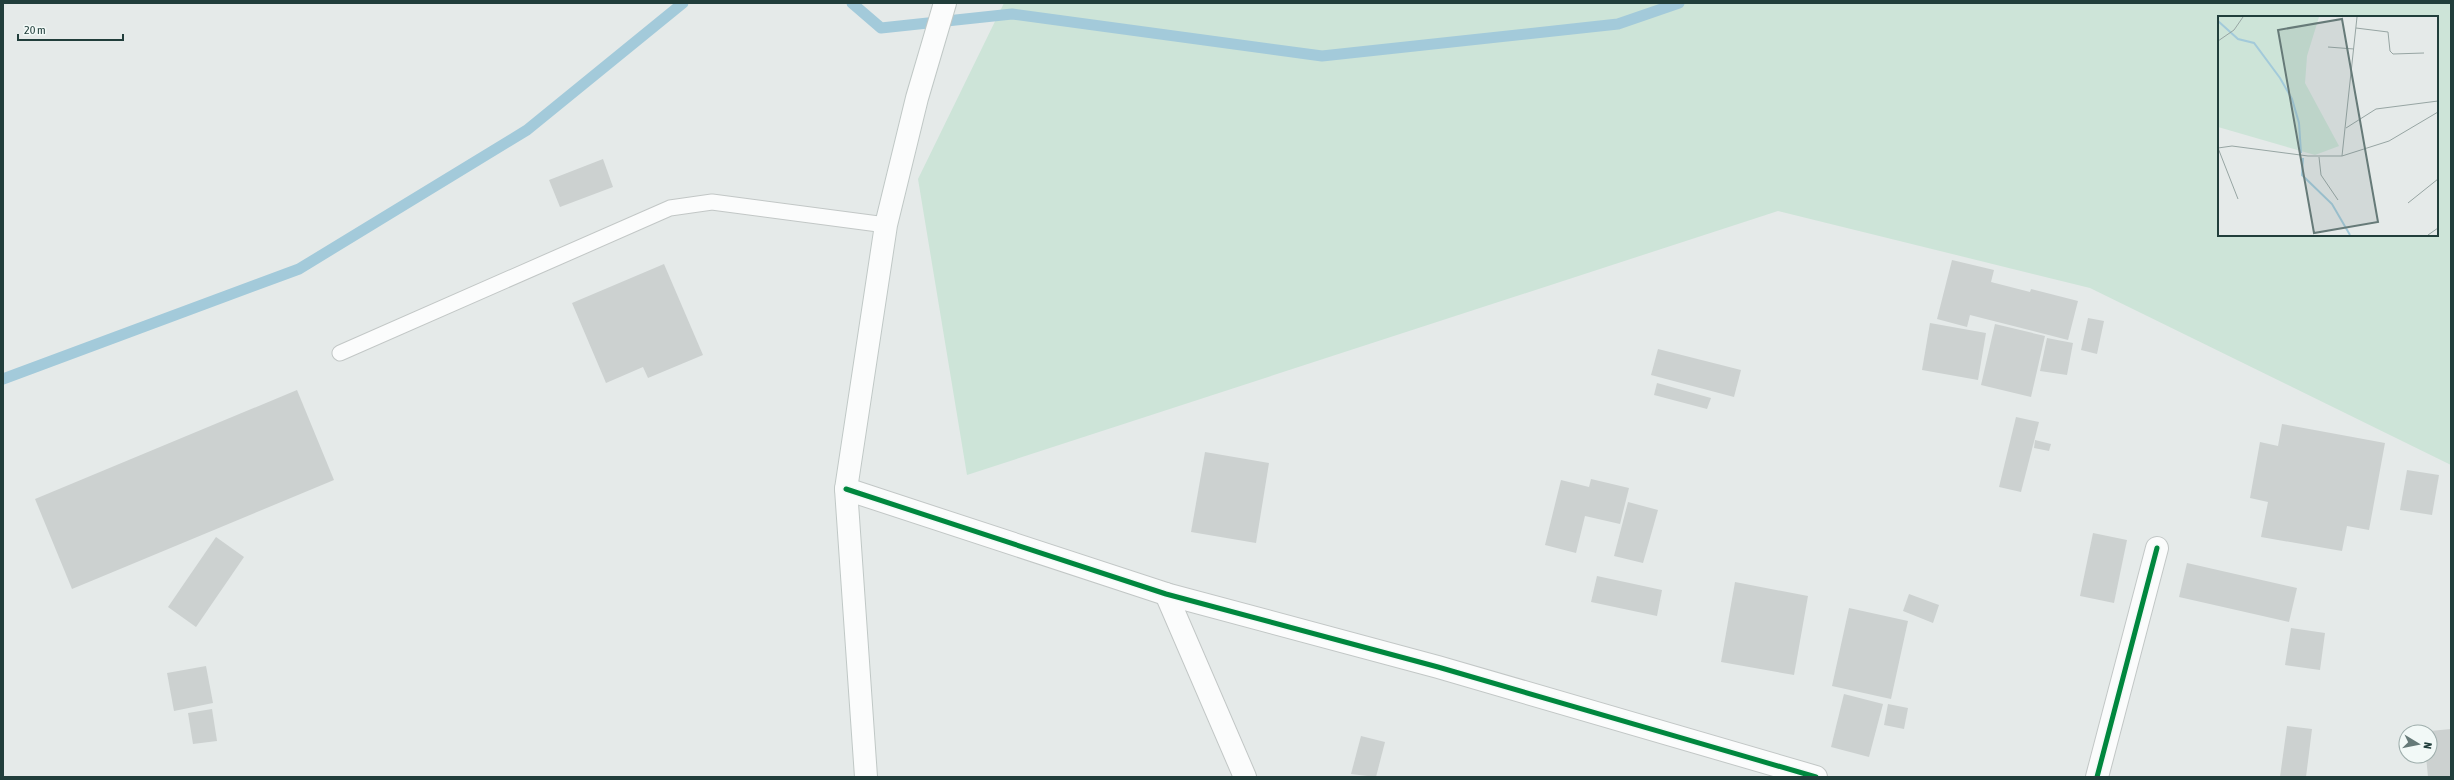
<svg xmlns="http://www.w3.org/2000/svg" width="2454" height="780" viewBox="0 0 2454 780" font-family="'Asap Condensed',sans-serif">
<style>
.green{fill:#cde4d8;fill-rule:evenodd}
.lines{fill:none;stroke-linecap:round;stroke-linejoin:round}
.stream{stroke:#a3cada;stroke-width:11}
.building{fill:#ccd1d0}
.service-casing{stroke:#c2c7c6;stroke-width:17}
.minor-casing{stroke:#c2c7c6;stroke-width:24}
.secondary-casing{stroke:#c0c8c6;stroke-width:24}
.service{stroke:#fbfcfc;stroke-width:15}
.minor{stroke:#fbfcfc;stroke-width:22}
.secondary{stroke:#fbfcfc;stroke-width:22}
.cycleway-casing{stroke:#f2f9f7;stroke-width:8}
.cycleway{stroke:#00873e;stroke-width:5}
.inset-river{fill:none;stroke:#a3cada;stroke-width:2}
.inset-road{fill:none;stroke:#97a5a3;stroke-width:1}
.view{fill:#667a78;fill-opacity:0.15;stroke:#667a78;stroke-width:2}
.inset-edge{fill:none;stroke:#213e3b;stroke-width:2}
</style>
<rect width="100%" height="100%" fill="#e5eae9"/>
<path class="green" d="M1004,3h1447v462l-361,-177 -312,-77 -811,264 -49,-296zM2219,17h218v218h-218z"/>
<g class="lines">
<g class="stream">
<path d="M852,3l29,25 131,-14 310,42 296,-32 61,-21"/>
<path d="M3,379l296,-110 228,-139 156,-127"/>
</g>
</g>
<g class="building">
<path d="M603,159l10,28 -53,20 -11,-27z"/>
<path d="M1952,260l42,10 -3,12 39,10 1,-3 47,12 -10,39 -98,-25 -3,12 -30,-8z"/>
<path d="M664,264l39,91 -55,23 -5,-11 -37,16 -34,-80z"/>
<path d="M2088,318l16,3 -7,33 -16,-4z"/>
<path d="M1930,323l56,10 -8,47 -56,-10z"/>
<path d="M1995,324l50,12 -14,61 -50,-12z"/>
<path d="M2047,338l26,5 -6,32 -27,-4z"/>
<path d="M1658,349l83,21 -7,27 -83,-22z"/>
<path d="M1657,383l54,15 -4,11 -53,-14z"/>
<path d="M297,390l37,90 -262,109 -37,-90z"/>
<path d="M2016,417l23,5 -18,70 -22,-5z"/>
<path d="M2282,424l103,19 -16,87 -22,-4 -5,25 -81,-14 7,-35 -18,-4 10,-56 18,4z"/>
<path d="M2035,440l16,4 -2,7 -15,-3z"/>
<path d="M1205,452l64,11 -13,80 -65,-11z"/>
<path d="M2407,470l32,5 -7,40 -32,-5z"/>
<path d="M1591,479l38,9 -9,36 -35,-8 -9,37 -31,-8 16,-65 28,7z"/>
<path d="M1628,502l30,8 -15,53 -29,-7z"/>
<path d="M2093,533l34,7 -13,63 -34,-7z"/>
<path d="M216,537l28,20 -48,70 -28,-20z"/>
<path d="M2187,563l110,25 -8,34 -110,-25z"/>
<path d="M1597,576l65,14 -5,26 -66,-14z"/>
<path d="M1735,582l73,14 -14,79 -73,-13z"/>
<path d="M1909,594l30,11 -6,18 -30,-12z"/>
<path d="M1849,608l59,13 -17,78 -59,-13z"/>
<path d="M2291,628l34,5 -5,37 -35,-5z"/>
<path d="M206,666l7,37 -39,8 -7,-38z"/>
<path d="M1844,694l39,10 -14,53 -38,-10z"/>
<path d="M1888,704l20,4 -4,21 -20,-4z"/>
<path d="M212,709l5,32 -24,3 -5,-31z"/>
<path d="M2287,726l25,3 -6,48h-26z"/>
<path d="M2451,729v48h-23l-2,-21h4v-25z"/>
<path d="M1361,736l24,6 -9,35 -25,-3z"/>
</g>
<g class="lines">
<defs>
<path id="service" d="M340,353l330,-145 42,-6 174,23"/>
<g id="minor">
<path d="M846,489l320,105 272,73 378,110"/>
<path d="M1166,594l79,183"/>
<path d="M2097,777l60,-229"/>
</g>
<path id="secondary" d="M866,777l-20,-288 40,-264 31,-127 28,-95"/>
</defs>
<use href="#service" class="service-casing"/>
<use href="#minor" class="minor-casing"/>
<use href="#secondary" class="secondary-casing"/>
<use href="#service" class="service"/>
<use href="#minor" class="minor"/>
<use href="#secondary" class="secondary"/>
<defs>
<g id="cycleway">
<path d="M846,489l320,105 272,73 378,110"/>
<path d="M2097,777l60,-229"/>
</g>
</defs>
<use href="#cycleway" class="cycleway-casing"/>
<use href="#cycleway" class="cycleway"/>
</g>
<g transform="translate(2218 16)">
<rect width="220" height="220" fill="#e5eae9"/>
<path d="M0,1h101l-12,39 -2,27 34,63 -24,9 -97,-28z" fill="#cde4d8"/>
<path class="inset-river" d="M0,5l20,18 16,4 26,35 12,21 7,24 2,30M85,142l-1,17 30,29 18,31"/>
<path class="inset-road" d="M138,12l32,4 2,19 3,3 31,-1M0,25l16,-11 9,-13M110,31l26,2M128,112l30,-19 62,-8M0,132l20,51M0,132l14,-2 76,10h34l47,-15 49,-29M124,140l15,-139M101,141l2,18 17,25M190,187l30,-24M210,219l10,-7"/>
<path class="view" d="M124,3l36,203 -64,11 -36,-203z"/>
<rect width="220" height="220" class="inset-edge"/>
</g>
<rect width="2454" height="780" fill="none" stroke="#213e3b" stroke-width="8"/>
<g transform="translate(2418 744) rotate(100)"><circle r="19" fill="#f2f9f7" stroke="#9eaeac"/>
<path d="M0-3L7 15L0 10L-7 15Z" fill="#667a78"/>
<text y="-6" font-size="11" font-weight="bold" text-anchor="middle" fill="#213e3b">N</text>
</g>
<path d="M18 34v6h105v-6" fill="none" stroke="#213e3b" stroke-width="2"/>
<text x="24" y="34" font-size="12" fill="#213e3b" stroke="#f2f9f7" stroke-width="3" paint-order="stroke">20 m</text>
</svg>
